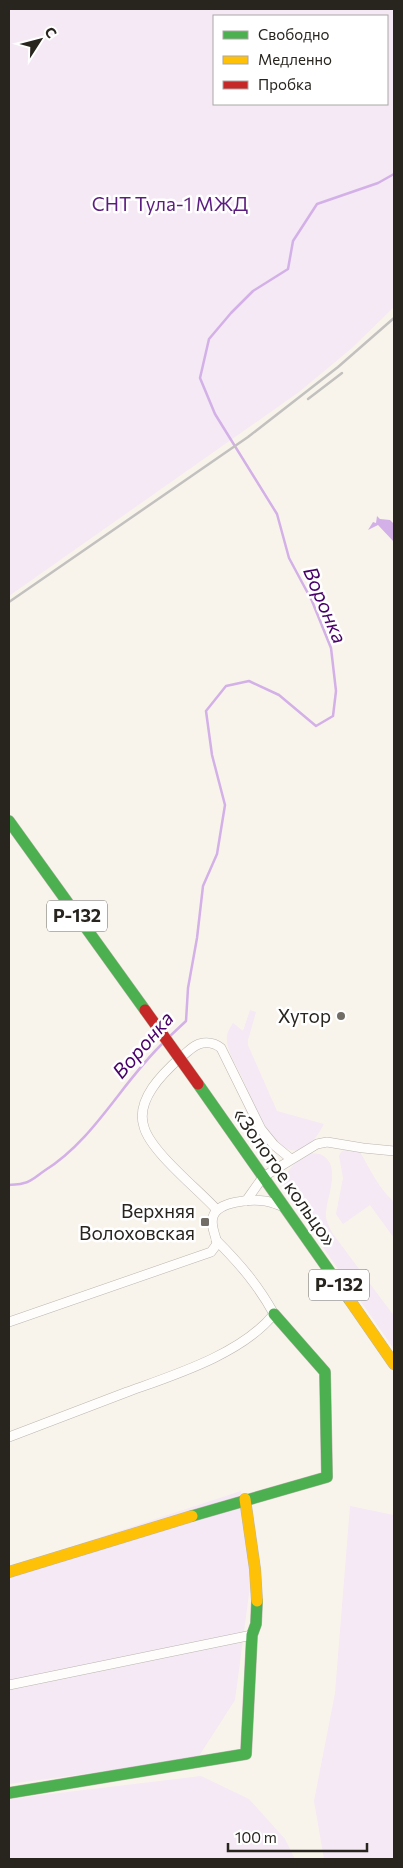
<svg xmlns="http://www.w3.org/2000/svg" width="403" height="1868" viewBox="0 0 403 1868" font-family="Commissioner,sans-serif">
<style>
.green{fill:#f4e9f4;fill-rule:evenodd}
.water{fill:#d3b0e7}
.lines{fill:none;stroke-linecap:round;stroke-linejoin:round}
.stream{stroke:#d3b0e7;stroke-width:2.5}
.street-casing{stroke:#bab6ae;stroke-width:10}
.fast-casing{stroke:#bab6ae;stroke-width:12}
.slow-casing{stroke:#bab6ae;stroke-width:12}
.street{stroke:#fefdfc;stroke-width:9}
.fast{stroke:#4caf50;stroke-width:11}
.slow{stroke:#ffc107;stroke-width:11}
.rail{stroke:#c2c1bf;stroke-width:2.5}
.jam-bridge-casing{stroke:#b6ae9b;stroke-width:12;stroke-linecap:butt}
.jam-bridge{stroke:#c62828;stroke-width:11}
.poi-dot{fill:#716d66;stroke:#fff;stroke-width:2}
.labels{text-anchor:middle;stroke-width:5;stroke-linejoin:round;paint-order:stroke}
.shield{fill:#fff;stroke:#686662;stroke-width:1}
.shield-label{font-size:18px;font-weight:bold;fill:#28251f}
.park-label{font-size:19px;fill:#5c1e7e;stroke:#fff}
.poi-label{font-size:19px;fill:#28251f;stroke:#fff;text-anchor:end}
.street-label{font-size:19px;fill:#28251f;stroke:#fff}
.water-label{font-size:20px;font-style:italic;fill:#490069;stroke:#fff}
</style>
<rect width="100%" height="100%" fill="#f9f4eb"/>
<g class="green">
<path d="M9,9h385v298l-42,41 -53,44 -290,204zM387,16v88h-173v-88z"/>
<path d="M250,1010l6,2 -8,28v5l29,66 47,13c-35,67 -67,-10 -81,-44 -5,-12 -15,-26 -16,-39 -1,-7 2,-12 6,-18l10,8z"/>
<path d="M344,1150l16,2c10,17 19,37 34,50v36l-24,-33 -27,19 -7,-10 7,-36 -4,-22 2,-4z"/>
<path d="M310,1153l10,1c24,11 5,44 6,62 0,6 4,12 7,18l61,82v33l-108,-155c-7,-20 8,-31 24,-41z"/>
<path d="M241,1491l11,80 -17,129 -38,59 -188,25v-217z"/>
<path d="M350,1506l44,9v344h-70l-10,-58 21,-108z"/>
<path d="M201,1776l48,23 36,40 10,20h-286v-60z"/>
</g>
<path class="water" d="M377,516l3,3 10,1 4,4v18l-16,-17 -10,5 5,-8 3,1z"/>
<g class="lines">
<g class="stream">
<path d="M169,1037l17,-16 2,-33 9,-50 6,-52 14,-32 8,-49 -13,-50 -6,-44 20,-25 23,-5 30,14 37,31 17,-10 3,-25 -5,-43 -19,-47 -23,-43 -12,-44 -62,-100 -15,-36 9,-39 22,-26 22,-22 35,-22 5,-28 24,-37 61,-21 16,-9"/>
<path d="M9,1185c5,-1 10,0 15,-2 7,-1 14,-8 20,-12 51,-32 77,-88 120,-129"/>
</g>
<defs>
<g id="street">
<path d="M246,1201l17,-24 54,-33 10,-2 36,6 31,3"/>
<path d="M217,1210c-19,-21 -66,-58 -73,-83 -9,-27 19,-54 37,-70 7,-5 13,-13 22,-14 7,-1 13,1 18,5l40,81 13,16 17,14"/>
<path d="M9,1322l202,-70 6,-8c-1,-9 -7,-18 -4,-27 4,-16 39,-18 52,-16 7,1 13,4 19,6"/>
<path d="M9,1437c39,-15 79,-30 118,-45 47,-17 115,-38 147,-78 -16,-29 -34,-50 -58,-74"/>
<path d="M9,1685l243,-50"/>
</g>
<g id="fast">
<path d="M9,821l136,189"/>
<path d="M198,1084l151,215"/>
<path d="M192,1516l135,-39 -2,-105 -51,-58"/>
<path d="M9,1793l237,-39 6,-119 4,-11 1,-23"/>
</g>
<g id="slow">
<path d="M349,1299l45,65"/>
<path d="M245,1499l10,70 2,32"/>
<path d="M9,1572l183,-56"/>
</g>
</defs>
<use href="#street" class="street-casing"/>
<use href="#fast" class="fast-casing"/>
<use href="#slow" class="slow-casing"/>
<use href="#street" class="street"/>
<use href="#fast" class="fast"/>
<use href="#slow" class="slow"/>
<g class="rail">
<path d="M308,399l34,-26"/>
<path d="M9,602l239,-165 90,-70 56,-49"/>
</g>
<defs>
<path id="jam-bridge" d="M145,1010l53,74"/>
</defs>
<use href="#jam-bridge" class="jam-bridge-casing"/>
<use href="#jam-bridge" class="jam-bridge"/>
</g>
<g class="poi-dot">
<circle cx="341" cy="1016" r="5"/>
<rect x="200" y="1217" width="10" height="10" rx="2.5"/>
</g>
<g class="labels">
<g class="shield">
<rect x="47" y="900.5" width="60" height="31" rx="4"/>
<rect x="309" y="1269.5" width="60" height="31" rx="4"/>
</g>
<g class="shield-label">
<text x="77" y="922">Р-132</text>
<text x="339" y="1291">Р-132</text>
</g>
<g class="park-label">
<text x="170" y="211">СНТ Тула-1 МЖД</text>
</g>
<g class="poi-label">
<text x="331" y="1023">Хутор</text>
<text x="195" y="1218">Верхняя<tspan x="195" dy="22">Волоховская</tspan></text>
</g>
<g class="street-label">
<text transform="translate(285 1177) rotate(55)" y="7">«Золотое кольцо»</text>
</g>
<g class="water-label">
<text transform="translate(325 605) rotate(67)" y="7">Воронка</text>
<text transform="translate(143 1045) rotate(-49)" y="7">Воронка</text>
</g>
</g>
<rect width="403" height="1868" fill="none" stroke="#28251f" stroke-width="20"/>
<rect x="213" y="15" width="175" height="90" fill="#ffffff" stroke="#a9a8a5"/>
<rect x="223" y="31" width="25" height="8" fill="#4caf50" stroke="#a9a8a5"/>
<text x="258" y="40" font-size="15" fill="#28251f">Свободно</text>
<rect x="223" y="56" width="25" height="8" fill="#ffc107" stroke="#a9a8a5"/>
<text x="258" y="65" font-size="15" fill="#28251f">Медленно</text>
<rect x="223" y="81" width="25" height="8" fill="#c62828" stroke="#a9a8a5"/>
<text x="258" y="90" font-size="15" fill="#28251f">Пробка</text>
<g transform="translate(40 40) rotate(54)" stroke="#ffffff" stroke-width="4" paint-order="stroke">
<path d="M0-4L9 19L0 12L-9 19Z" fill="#28251f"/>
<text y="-8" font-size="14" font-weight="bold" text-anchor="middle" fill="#28251f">С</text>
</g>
<path d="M228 1843v8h139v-8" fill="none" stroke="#28251f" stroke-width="2.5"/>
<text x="235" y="1843" font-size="15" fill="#28251f" stroke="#ffffff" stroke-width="4" paint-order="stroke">100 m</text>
</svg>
